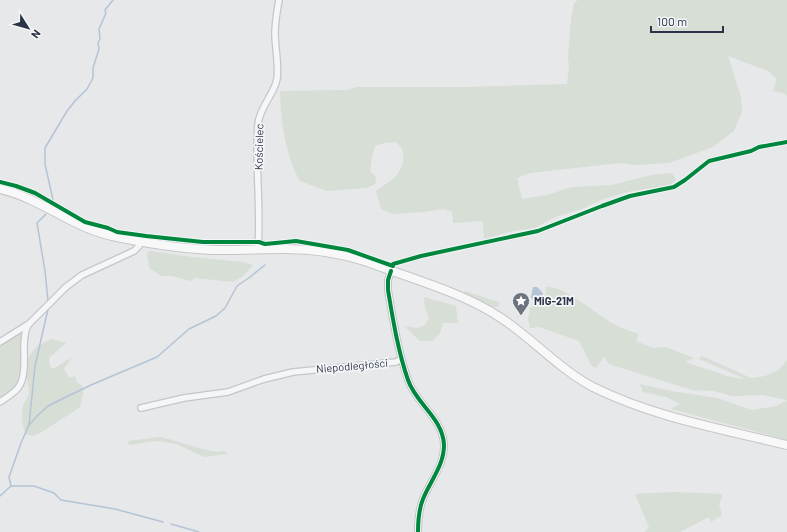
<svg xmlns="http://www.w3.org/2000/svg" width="787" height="532" viewBox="0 0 787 532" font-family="Barlow,sans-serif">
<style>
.green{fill:#d6ded6}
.water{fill:#b4c4d5}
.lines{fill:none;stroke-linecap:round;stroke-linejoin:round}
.stream{stroke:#b4c4d5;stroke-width:1.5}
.street-casing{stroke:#c4c6c8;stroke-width:8}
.secondary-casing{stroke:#c4c6c8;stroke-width:10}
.street{stroke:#f5f6f7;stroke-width:5.5}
.secondary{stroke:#f8f8f8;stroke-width:8}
.cycleway-casing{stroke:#f4f6f9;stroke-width:6}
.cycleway{stroke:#00873e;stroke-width:4}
.labels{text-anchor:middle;stroke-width:3.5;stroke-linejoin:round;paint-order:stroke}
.street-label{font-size:11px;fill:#2b3445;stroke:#f4f6f9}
.poi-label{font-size:11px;font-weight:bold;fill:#2b3445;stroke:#f4f6f9;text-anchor:start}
</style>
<rect width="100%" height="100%" fill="#e6e8ea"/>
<g class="green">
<path d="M578,0h209v96l-4,-3 -10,-2 4,-12 -9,-8 -40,-15 13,41 1,15 -8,19 -21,16 -44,16 -34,2 -16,-2 -89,10 -13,5 5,21 25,-4 25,-8 40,-2 39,-10 21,-2 4,7 -9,6 -35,5 -29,8 -21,10 -27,8 -20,11 -22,3 -29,8 -1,-18 -30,2 -1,-11 -8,-3 -20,3 -32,2 -11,-5 -5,-18c5,-5 9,-6 13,-9 10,-6 18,-21 13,-33 -1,-2 -4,-5 -6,-7l-12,1 -9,3 -3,11 -2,14 6,6 -1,7 -8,4 -40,3 -27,-10c-15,-27 -19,-59 -20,-90l60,-1h8l8,-3h109l102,-3 2,-18 -1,-9 3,-37 3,-17z"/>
<path d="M151,251l41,6 51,5 10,3 -10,11 -10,6 -38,-4 -5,3 -18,-5h-10l-13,-8 -2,-15z"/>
<path d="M546,287c21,-1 51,29 70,38 7,4 15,6 23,9l-3,7 17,7 13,-1 28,11 -9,4 42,14 15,3 1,-1 -44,-19 3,-3 49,22 14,-2 14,-6 8,-10v80l-116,-31 9,-5 -14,-7 -23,-5 -3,-8 31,7 46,7 35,12 25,-4 10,-6 -25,-5 -30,1 -19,-5 -21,-1 -77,-24 -6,-2 -5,-7 -8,11 -5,-3 -12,-24 -40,-14 -9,1 -2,-9 2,-11 15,-9z"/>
<path d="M465,291l24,8 10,3 1,2 -3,3h-4l-28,-13 -2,-1z"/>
<path d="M424,297l32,9 2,17h-15l-3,10 -7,8h-13l-16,-15 13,2 8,-3 4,-7 -4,-10z"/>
<path d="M22,332c1,14 3,44 -7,56 -4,4 -10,8 -15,11v-54z"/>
<path d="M51,339l15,4 -17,15 1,8 3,3 19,-12 -8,12 5,9 6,-2 1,5 8,7 -4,19 -38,25 -9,4 -8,-2c-2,-10 -4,-19 -2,-28 1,-5 6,-9 6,-14 0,-4 -1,-8 -2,-12 -1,-23 3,-32 24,-41z"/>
<path d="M160,437c17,3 52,18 65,14l2,3 -23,3 -28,-13 -17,-3 -11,1 -19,3 -1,-4z"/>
<path d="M674,492l48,2v4l-3,6 3,11 -11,7 -2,-5 -29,15h-35l4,-5 -14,-33z"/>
</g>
<path class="water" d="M533,287h4l6,6 -1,6 -3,2h-5l-3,-4z"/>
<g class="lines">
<g class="stream">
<path d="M52,205l1,-5 -8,-36v-16l22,-37 8,-10 12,-12 6,-11v-10l6,-19 -1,-6 2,-4 -1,-10 7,-16 -1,-3 8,-10"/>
<path d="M46,214l-9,9 8,48 3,30"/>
<path d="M29,425l9,-10 10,-9 14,-7 29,-14 66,-28 32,-28 27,-13 9,-8 12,-22 13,-9 15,-12"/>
<path d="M11,486h23l20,7 7,7 54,9 48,13"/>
<path d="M0,496l11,-10 -2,-9 12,-34 8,-18 6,-59 13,-57"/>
<path d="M171,524l28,8"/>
</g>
<defs>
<g id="street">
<path d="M258,250c3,-42 -3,-84 0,-126 2,-18 16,-29 19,-45 2,-15 -2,-31 -2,-46 0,-11 2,-22 4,-33"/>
<path d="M391,271l-3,9v10c5,30 10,61 20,90 8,24 35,38 36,65 0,21 -14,36 -21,54 -4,10 -5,22 -5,33"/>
<path d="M0,342l27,-17"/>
<path d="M0,402c6,-4 13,-8 18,-14 8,-10 6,-30 6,-43 1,-8 0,-15 5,-21l37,-37 16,-12 52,-24 5,-5 1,-5"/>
<path d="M141,408l43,-10 44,-6 36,-13 29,-7 103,-10 5,-3"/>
</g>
<path id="secondary" d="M0,189c43,10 73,40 117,48 34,7 70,13 105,13 21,0 42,-1 63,-1 32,0 66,6 96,18 39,14 86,28 120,51 32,21 58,51 92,69 60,30 129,42 194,58"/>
</defs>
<use href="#street" class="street-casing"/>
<use href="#secondary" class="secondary-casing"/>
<use href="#street" class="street"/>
<use href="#secondary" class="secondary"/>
<defs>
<g id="cycleway">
<path d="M0,182l16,4 19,7 50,29 23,6 9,4 29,4 57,6h56l6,2 31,-3 52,9 45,16"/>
<path d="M393,264l28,-8 117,-25 64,-25 28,-10 44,-9 11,-7 24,-19 42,-10 8,-4 28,-5"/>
<path d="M391,271l-3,9v10c5,30 10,61 20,90 8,24 35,38 36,65 0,21 -14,36 -21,54 -4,10 -5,22 -5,33"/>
</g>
</defs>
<use href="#cycleway" class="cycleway-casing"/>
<use href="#cycleway" class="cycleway"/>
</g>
<defs>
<symbol id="sight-pin" viewBox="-11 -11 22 30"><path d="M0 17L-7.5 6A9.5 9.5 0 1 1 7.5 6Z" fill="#6c737f" stroke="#f4f6f9"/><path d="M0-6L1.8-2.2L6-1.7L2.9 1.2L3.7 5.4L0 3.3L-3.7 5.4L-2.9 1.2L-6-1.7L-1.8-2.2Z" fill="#fff"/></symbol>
</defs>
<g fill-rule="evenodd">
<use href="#sight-pin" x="511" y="291" width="20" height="27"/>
</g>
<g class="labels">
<g class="street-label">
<text transform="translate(259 147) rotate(-89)" y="4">Kościelec</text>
<text transform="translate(352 366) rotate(-5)" y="4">Niepodległości</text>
</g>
<g class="poi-label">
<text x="534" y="305">MiG-21M</text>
</g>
</g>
<g transform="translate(28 28) rotate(127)" stroke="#f4f6f9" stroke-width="3" paint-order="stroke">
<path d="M0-3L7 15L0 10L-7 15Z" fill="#2b3445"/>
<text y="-6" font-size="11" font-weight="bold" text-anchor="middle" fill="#2b3445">N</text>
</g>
<path d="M651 26v6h72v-6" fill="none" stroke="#2b3445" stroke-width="2"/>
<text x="657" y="26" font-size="12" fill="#2b3445" stroke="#f4f6f9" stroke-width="3" paint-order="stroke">100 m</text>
</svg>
